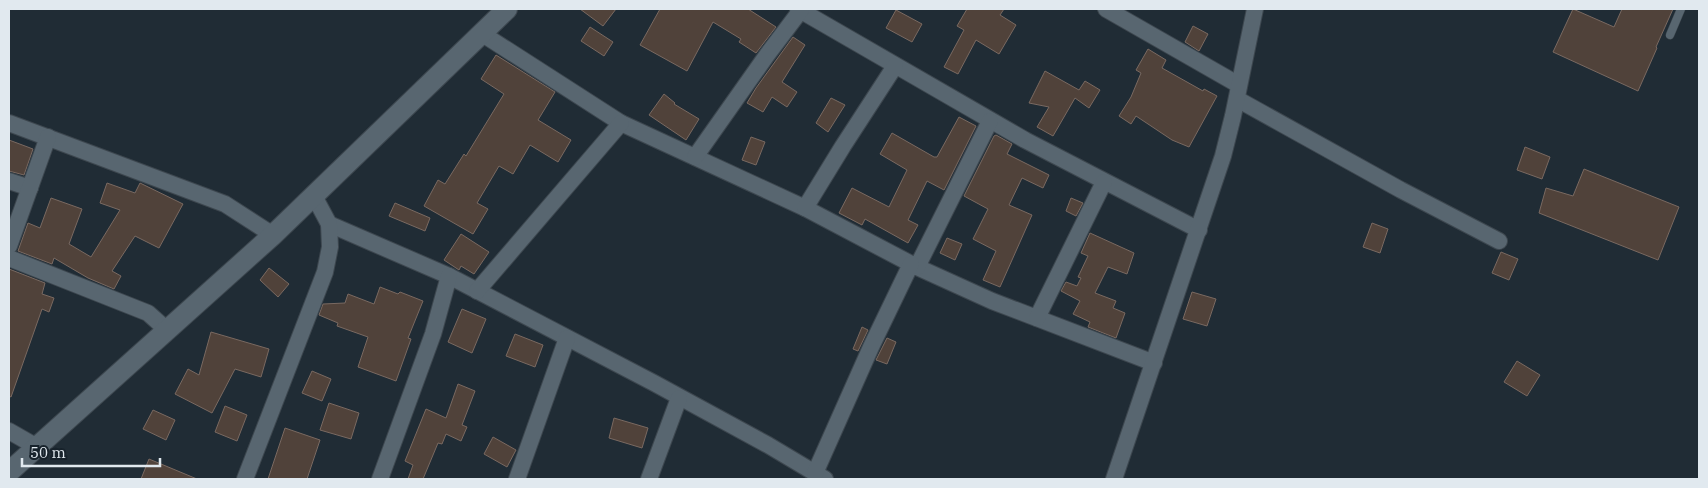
<svg xmlns="http://www.w3.org/2000/svg" width="1708" height="488" viewBox="0 0 1708 488" font-family="'IBM Plex Serif',serif">
<style>
.building{fill:#50423a;stroke:#796961}
.lines{fill:none;stroke-linecap:round;stroke-linejoin:round}
.service-casing{stroke:#3d474f;stroke-width:9}
.minor-casing{stroke:#3d474f;stroke-width:18}
.tertiary-casing{stroke:#3d474f;stroke-width:22}
.service{stroke:#586670;stroke-width:8}
.minor{stroke:#586670;stroke-width:16}
.tertiary{stroke:#586670;stroke-width:20}
</style>
<rect width="100%" height="100%" fill="#202c35"/>
<g class="building">
<path d="M580,9h36l-13,17z"/>
<path d="M660,9h88l28,18 -20,26 -17,-11 2,-3 -28,-17 -26,49 -47,-26z"/>
<path d="M967,9h37l-4,6 16,10 -17,29 -23,-14 -18,34 -14,-7 20,-37 -7,-4z"/>
<path d="M1573,9l41,18 8,-18h51l-17,38 1,1 -19,43 -85,-39z"/>
<path d="M896,10l26,14 -10,18 -26,-14z"/>
<path d="M1193,26l15,8 -9,17 -14,-9z"/>
<path d="M590,27l23,15 -9,14 -23,-15z"/>
<path d="M793,37l12,8 -23,37 15,10 -10,15 -15,-10 -9,15 -16,-9 9,-15z"/>
<path d="M1148,49l18,11 -4,8 41,23 1,-2 13,7 -28,51 -17,-7 -36,-24 -5,8 -12,-8 12,-19 10,-24 -5,-3z"/>
<path d="M496,55l59,37 -17,28 33,20 -13,22 -28,-17 -17,29 -14,-8 -22,37 11,6 -15,25 -49,-28 14,-26 7,4 19,-30 2,2 38,-62 -23,-15z"/>
<path d="M1045,71l34,19 6,-9 15,9 -11,18 -14,-10 -22,38 -16,-9 12,-20 -20,-4z"/>
<path d="M664,94l11,9 -1,1 25,15 -13,21 -37,-25z"/>
<path d="M831,98l14,7 -17,27 -12,-9z"/>
<path d="M959,117l17,9 -32,64 -17,-9 -19,39 10,5 -10,18 -43,-24 -3,6 -23,-12 13,-25 37,19 18,-37 -27,-16 12,-21 42,24h3z"/>
<path d="M996,135l16,9 -5,10 42,21 -6,13 -21,-10 -13,27 23,10 -32,72 -17,-7 13,-29 -23,-12 15,-30 -24,-13 30,-60z"/>
<path d="M751,137l14,5 -9,23 -14,-5z"/>
<path d="M9,140l24,9 -9,26 -15,-4z"/>
<path d="M1525,147l25,10 -8,22 -25,-9z"/>
<path d="M1584,169l95,38 -21,53 -119,-47 7,-25 27,8z"/>
<path d="M107,183l28,10 5,-10 43,21 -24,44 -24,-12 -23,35 9,5 -7,13 -26,-11 -34,-20 -2,6 -34,-13 10,-28 12,5 11,-30 31,11 -13,35 22,13 29,-47 -20,-7z"/>
<path d="M1071,198l12,5 -7,13 -10,-5z"/>
<path d="M395,203l35,15 -5,13 -36,-15z"/>
<path d="M1372,223l16,6 -8,24 -17,-6z"/>
<path d="M1090,233l44,20 -7,21 -19,-7 -13,26 21,8 -3,7 12,5 -9,25 -28,-11 2,-5 -17,-8 7,-13 -19,-10 5,-9 11,4 4,-8 -3,-1 10,-21 -7,-3z"/>
<path d="M461,234l28,18 -15,22 -13,-8 -2,4 -15,-10z"/>
<path d="M947,238l15,6 -7,16 -15,-7z"/>
<path d="M1501,252l17,7 -9,21 -17,-7z"/>
<path d="M269,268l20,16 -11,13 -18,-17z"/>
<path d="M9,269l36,14 -3,11 12,4 -5,14 -7,-3 -31,88 -2,-1z"/>
<path d="M380,287l18,7 2,-2 23,9 -15,37 3,1 -15,42 -38,-14 10,-30 -31,-11 1,-3 -19,-8 4,-11 22,-1 3,-9 26,10z"/>
<path d="M1192,292l24,7 -9,27 -24,-7z"/>
<path d="M462,309l24,10 -14,34 -24,-11z"/>
<path d="M862,327l6,3 -10,21 -5,-2z"/>
<path d="M211,332l58,17 -8,28 -26,-8 -23,44 -37,-19 13,-25 11,6z"/>
<path d="M515,334l28,11 -8,22 -29,-11z"/>
<path d="M887,338l9,4 -9,22 -11,-4z"/>
<path d="M1517,361l23,14 -13,21 -23,-14z"/>
<path d="M312,371l19,8 -9,22 -20,-8z"/>
<path d="M458,384l17,7 -13,34 5,2 -6,14 -15,-7 -4,10 -4,-1 -15,36h-15l5,-14 -8,-4 21,-52 20,9z"/>
<path d="M329,403l30,10 -8,26 -31,-9z"/>
<path d="M225,406l22,9 -10,26 -22,-9z"/>
<path d="M153,410l22,10 -9,20 -23,-11z"/>
<path d="M614,418l34,10 -6,20 -33,-10z"/>
<path d="M285,428l35,12 -13,39h-39z"/>
<path d="M493,437l23,13 -9,17 -23,-13z"/>
<path d="M149,459l48,20h-56z"/>
</g>
<g class="lines">
<defs>
<path id="service" d="M1670,35l11,-26"/>
<g id="minor">
<path d="M798,9l227,131 174,90"/>
<path d="M1106,9l133,76"/>
<path d="M481,33l140,90 184,85 112,59 75,34 162,62"/>
<path d="M1237,99l164,91 98,51"/>
<path d="M9,123l216,81 48,31"/>
<path d="M695,157l72,-102 34,-45"/>
<path d="M9,181l21,7"/>
<path d="M805,208l38,-62 52,-80"/>
<path d="M329,224l120,52 205,107 114,62 57,34"/>
<path d="M9,246l39,-109"/>
<path d="M9,258l139,55 19,17"/>
<path d="M917,267l73,-146"/>
<path d="M477,291l144,-168"/>
<path d="M1037,318l67,-136"/>
<path d="M9,431l28,16"/>
<path d="M815,473l56,-126 40,-83"/>
<path d="M245,479l80,-207 5,-25 -1,-23 -15,-28"/>
<path d="M380,479l53,-145 16,-58"/>
<path d="M517,479l50,-141"/>
<path d="M649,479l30,-81"/>
<path d="M1114,479l109,-323 10,-40 22,-107"/>
</g>
<path id="tertiary" d="M9,472l264,-237 234,-226"/>
</defs>
<use href="#service" class="service-casing"/>
<use href="#minor" class="minor-casing"/>
<use href="#tertiary" class="tertiary-casing"/>
<use href="#service" class="service"/>
<use href="#minor" class="minor"/>
<use href="#tertiary" class="tertiary"/>
</g>
<rect width="1708" height="488" fill="none" stroke="#e1e9ef" stroke-width="20"/>
<path d="M22 458v8h138v-8" fill="none" stroke="#e1e9ef" stroke-width="2.5"/>
<text x="30" y="458" font-size="15" fill="#e1e9ef" stroke="#17222b" stroke-width="4" paint-order="stroke">50 m</text>
</svg>
